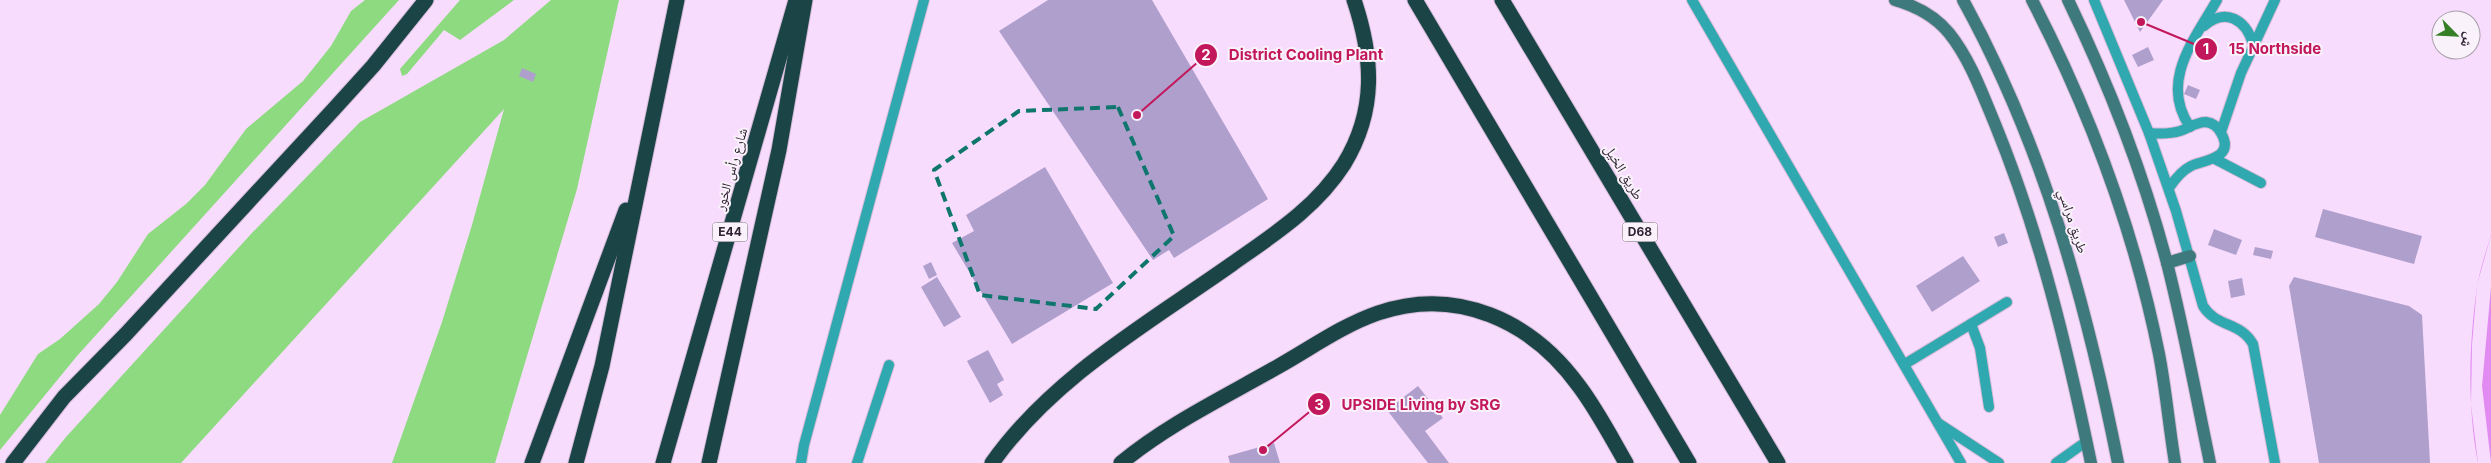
<svg xmlns="http://www.w3.org/2000/svg" width="2491" height="463" viewBox="0 0 2491 463" font-family="Inter,'Noto Naskh Arabic',sans-serif">
<style>
.green{fill:#8dda80}
.water{fill:#e18bf2}
.pier{fill:#f8dcfd}
.building{fill:#af9fcd}
.lines{fill:none;stroke-linecap:round;stroke-linejoin:round}
.lane-casing{stroke:#d4bbd8;stroke-width:12}
.secondary-casing{stroke:#d4bbd8;stroke-width:14}
.highway-casing{stroke:#d4bbd8;stroke-width:17}
.lane{stroke:#2fa8af;stroke-width:10}
.secondary{stroke:#3e7a7d;stroke-width:12}
.highway{stroke:#1b4446;stroke-width:15}
.marked{fill:none;stroke:#0f766e;stroke-width:4;stroke-dasharray:10 6;stroke-linejoin:round}
.labels{text-anchor:middle;stroke-width:4;stroke-linejoin:round;paint-order:stroke}
.shield{fill:#f9f2fa;stroke:#6c606e;stroke-width:1}
.shield-label{font-size:12px;font-weight:bold;fill:#2f2232}
.street-label{font-size:14px;fill:#2f2232;stroke:#f9f2fa}
.leader{fill:none;stroke:#c2185b;stroke-width:2}
.callout-dot{fill:#c2185b;stroke:#f9f2fa;stroke-width:2}
.mark-label{font-size:15px;text-anchor:middle;font-weight:bold;fill:#fff}
.callout-label{font-size:15px;text-anchor:middle;font-weight:bold;fill:#c2185b;stroke:#f9f2fa;stroke-width:4;stroke-linejoin:round;paint-order:stroke}
</style>
<rect width="100%" height="100%" fill="#f8dcfd"/>
<g class="green">
<path d="M365,0h34l-322,356 -77,94v-35l38,-61 22,-15 39,-35 18,-22 31,-48 38,-30 19,-19 41,-56 57,-48 28,-35 20,-35z"/>
<path d="M460,0h54l-54,40 -16,-10 -37,44 -5,2 -2,-7z"/>
<path d="M551,0h68l-42,189 -82,274h-103l50,-141 30,-97 32,-116 -323,354h-136l21,-26 185,-203 109,-112 144,-82z"/>
</g>
<path class="water" d="M2491,235v228h-13c-11,-57 -9,-119 -1,-176 3,-18 9,-35 14,-52z"/>
<path class="pier" d="M2491,235v52l-9,99 9,77h-13l-7,-58 1,-60 5,-60z"/>
<g class="building">
<path d="M1048,0h104l116,199 -94,59 -5,-8 -16,10 -154,-229z"/>
<path d="M2124,0h39l-23,32z"/>
<path d="M2148,47l6,13 -16,7 -6,-12z"/>
<path d="M522,68l14,6 -3,8 -14,-6z"/>
<path d="M2188,85l12,5 -4,9 -12,-5z"/>
<path d="M1045,167l68,116 -101,61 -60,-101 22,-12 -8,-16z"/>
<path d="M2323,209l99,27 -8,28 -99,-27z"/>
<path d="M2214,229l28,11 -6,15 -28,-10z"/>
<path d="M2004,233l4,10 -10,4 -4,-10z"/>
<path d="M2255,247l18,4 -2,8 -18,-4z"/>
<path d="M1963,256l17,25 -48,31 -16,-26z"/>
<path d="M931,262l6,13 -8,4 -6,-13z"/>
<path d="M937,277l24,40 -17,10 -23,-40z"/>
<path d="M2294,277l115,29 13,9 8,148h-111l-30,-177z"/>
<path d="M2242,278l3,17 -14,3 -3,-17z"/>
<path d="M988,350l16,30 -7,4 6,11 -13,8 -23,-42z"/>
<path d="M1418,386l25,32 -18,13 24,32h-21l-41,-53z"/>
<path d="M1274,443l6,20h-50l-2,-7z"/>
</g>
<g class="lines">
<defs>
<g id="lane">
<path d="M1692,0l269,463"/>
<path d="M2094,0l55,133 27,78 27,95c14,22 37,15 50,38l22,119"/>
<path d="M2204,26c22,-19 42,-6 49,18"/>
<path d="M2190,127c-31,-45 4,-87 27,-127"/>
<path d="M2221,132l20,-59 34,-73"/>
<path d="M2149,133c11,1 21,1 31,-2 9,-3 16,-9 26,-9 7,1 12,5 15,11 15,25 -17,27 -30,33 -10,5 -16,13 -22,22"/>
<path d="M2215,159l46,24"/>
<path d="M1971,324l9,24 9,59"/>
<path d="M1905,364l102,-62"/>
<path d="M1938,423l61,40"/>
<path d="M801,463l3,-18 120,-445"/>
<path d="M857,463l32,-98"/>
<path d="M2056,463l31,-22"/>
</g>
<g id="secondary">
<path d="M1895,0c21,6 40,16 54,33 21,26 33,60 46,91 45,110 72,223 96,339"/>
<path d="M1963,0c80,145 123,302 155,463"/>
<path d="M2032,0c58,112 102,230 127,354 7,36 10,73 16,109"/>
<path d="M2068,0c41,85 75,172 99,263 17,66 29,133 43,200"/>
<path d="M2167,263l23,-7"/>
</g>
<g id="highway">
<path d="M1415,0l274,463"/>
<path d="M1502,0l276,463"/>
<path d="M13,463l51,-66 62,-63 208,-225 39,-43 53,-66"/>
<path d="M532,463l94,-253"/>
<path d="M576,463l26,-97 75,-366"/>
<path d="M663,463l133,-463"/>
<path d="M709,463l70,-313 26,-150"/>
<path d="M992,463c61,-86 155,-139 240,-199 41,-29 84,-56 112,-100 33,-54 29,-107 10,-164"/>
<path d="M1121,463c47,-39 104,-66 158,-97 32,-18 64,-41 99,-53 79,-27 154,8 201,73 18,24 32,51 47,77"/>
</g>
</defs>
<use href="#lane" class="lane-casing"/>
<use href="#secondary" class="secondary-casing"/>
<use href="#highway" class="highway-casing"/>
<use href="#lane" class="lane"/>
<use href="#secondary" class="secondary"/>
<use href="#highway" class="highway"/>
</g>
<path class="marked" d="M1118,107l56,129 -78,73 -116,-14 -46,-125 85,-59z"/>
<g class="labels">
<g class="shield">
<rect x="712.5" y="222.5" width="35" height="19" rx="4"/>
<rect x="1622.5" y="222.5" width="35" height="19" rx="4"/>
</g>
<g class="shield-label">
<text x="730" y="236">E44</text>
<text x="1640" y="236">D68</text>
</g>
<g class="street-label">
<text transform="translate(731 169) rotate(-74)" y="5">شارع رأس الخور</text>
<text transform="translate(1624 172) rotate(59)" y="5">طريق الخيل</text>
<text transform="translate(2073 221) rotate(72)" y="5">طريق مراسي</text>
</g>
</g>
<path class="leader" d="M2141 22L2206 49M1137 115L1206 55M1263 450L1319 404"/>
<g class="callout-dot">
<circle cx="2141" cy="22" r="5"/>
<circle cx="1137" cy="115" r="5"/>
<circle cx="1263" cy="450" r="5"/>
<circle cx="2206" cy="49" r="12"/>
<circle cx="1206" cy="55" r="12"/>
<circle cx="1319" cy="404" r="12"/>
</g>
<g class="mark-label">
<text x="2206" y="54">1</text>
<text x="1206" y="60">2</text>
<text x="1319" y="410">3</text>
</g>
<g class="callout-label">
<text x="2275" y="54">15 Northside</text>
<text x="1306" y="60">District Cooling Plant</text>
<text x="1421" y="410">UPSIDE Living by SRG</text>
</g>
<g transform="translate(2456 35) rotate(114)"><circle r="24" fill="#f9f2fa" stroke="#a89faa"/>
<path d="M0-4L9 19L0 12L-9 19Z" fill="#357f27"/>
<text y="-8" font-size="14" font-weight="bold" text-anchor="middle" fill="#2f2232">ش</text>
</g>
</svg>
